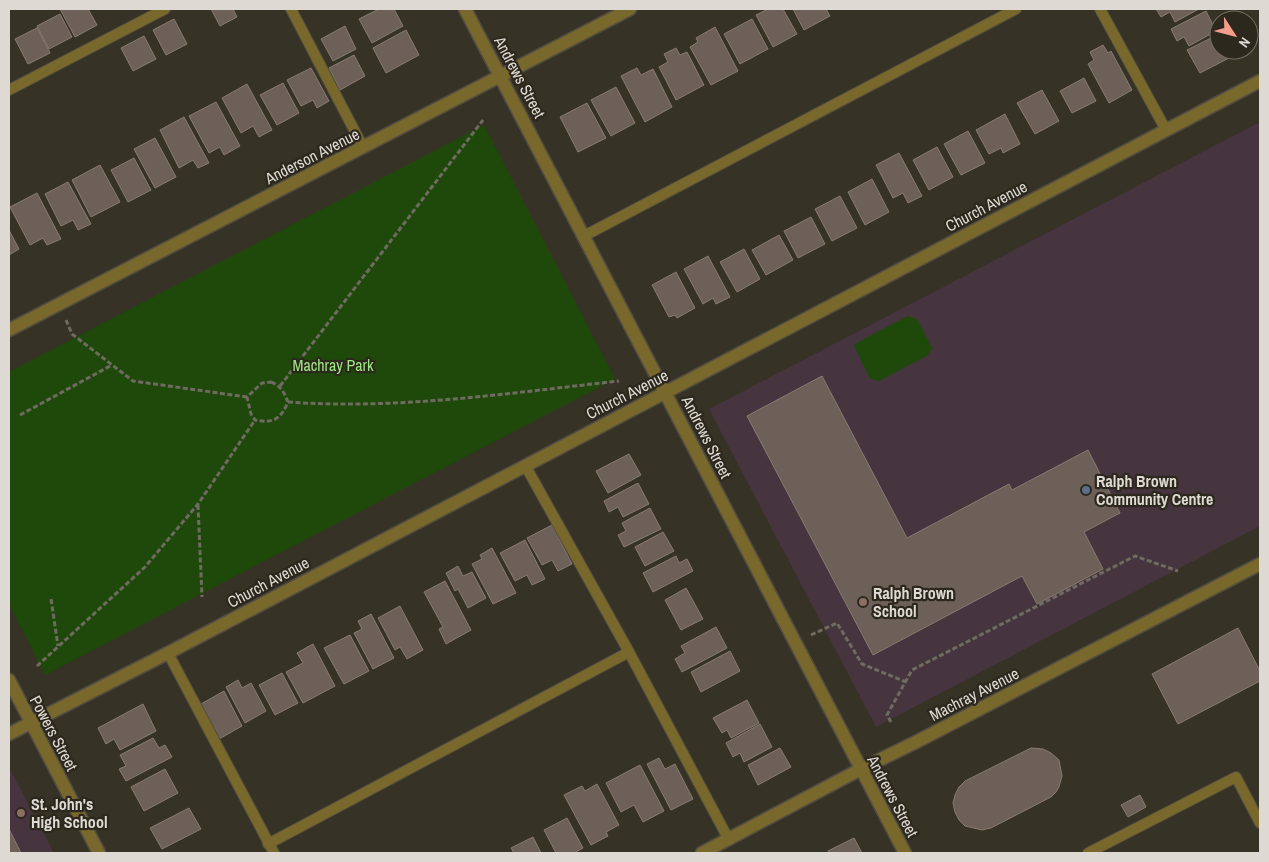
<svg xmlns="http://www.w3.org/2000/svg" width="1269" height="862" viewBox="0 0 1269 862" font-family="'Archivo Narrow',sans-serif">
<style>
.education{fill:#46343e}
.green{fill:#1f490b}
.building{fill:#6c6058;stroke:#887b72}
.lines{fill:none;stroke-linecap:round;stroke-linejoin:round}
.service-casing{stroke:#524d42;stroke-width:12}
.minor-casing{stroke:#524d42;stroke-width:15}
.path{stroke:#6f6b60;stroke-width:3;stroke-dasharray:5 2.5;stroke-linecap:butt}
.service{stroke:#78682b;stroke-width:10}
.minor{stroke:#78682b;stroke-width:12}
.service-dot{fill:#5c6f8a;stroke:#2d281d;stroke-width:2}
.education-dot{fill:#8d6e63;stroke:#2d281d;stroke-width:2}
.labels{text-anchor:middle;stroke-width:4.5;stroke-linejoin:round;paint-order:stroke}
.street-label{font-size:16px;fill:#dedad3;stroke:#2d281d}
.park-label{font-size:16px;fill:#9de882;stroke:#2d281d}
.poi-label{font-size:16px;font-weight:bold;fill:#dedad3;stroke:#2d281d;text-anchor:start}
</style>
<rect width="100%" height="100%" fill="#373226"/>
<g class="education">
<path d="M1260,122v404l-384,201 -167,-318z"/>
<path d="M11,771l43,82h-45v-81z"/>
</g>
<g class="green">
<path d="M484,125l131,254 -570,296 -36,-71v-232z"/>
<path d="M908,316l9,3 15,29 -4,7 -49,26 -9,-2 -16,-33 4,-4z"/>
</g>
<g class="building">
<path d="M60,9h28l9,16 -22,12z"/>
<path d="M211,9h22l4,8 -17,9z"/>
<path d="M379,9h15l9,17 -31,17 -13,-24z"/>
<path d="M768,9h15l14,25 -24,13 -17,-32z"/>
<path d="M793,9h33l4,7 -26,14z"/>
<path d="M1156,9h43l-24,13 -5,-10 -9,5z"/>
<path d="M1206,11l10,20 -27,15 -5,-9 -7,4 -6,-12z"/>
<path d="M60,14l12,23 -23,12 -12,-23z"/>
<path d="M174,19l13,25 -21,11 -13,-25z"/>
<path d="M752,19l16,30 -28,15 -16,-30z"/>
<path d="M345,26l11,23 -23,12 -12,-22z"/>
<path d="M715,27l23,44 -27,14 -21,-38 8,-5 -2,-4z"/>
<path d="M37,28l13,25 -22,11 -13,-25z"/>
<path d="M406,30l13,25 -33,18 -13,-25z"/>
<path d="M1217,35l2,4v11h6l4,8 -29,15 -13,-23z"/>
<path d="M144,36l12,23 -23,12 -12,-23z"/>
<path d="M1103,45l5,8 3,-2 21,39 -23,13 -21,-39 6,-4 -4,-8z"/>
<path d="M676,48l4,7 7,-3 17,33 -28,15 -17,-33 9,-5 -4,-8z"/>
<path d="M354,55l11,21 -25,14 -11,-22z"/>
<path d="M311,68l18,33 -12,7 -4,-8 -12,6 -14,-26z"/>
<path d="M637,68l4,7 12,-6 19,38 -27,15 -24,-46z"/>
<path d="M1084,78l12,23 -24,12 -12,-22z"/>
<path d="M283,83l16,30 -22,12 -17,-30z"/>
<path d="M247,84l25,46 -13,7 -6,-11 -12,7 -19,-35z"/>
<path d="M616,87l19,36 -24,13 -20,-36z"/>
<path d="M1042,90l17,31 -24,13 -18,-31z"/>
<path d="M216,102l24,44 -16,9 -4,-8 -11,6 -20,-37z"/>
<path d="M587,103l19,35 -28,14 -18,-35z"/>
<path d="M1005,114l15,30 -17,9 -2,-5 -12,6 -13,-24z"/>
<path d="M184,117l25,46 -11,5 -5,-8 -14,8 -19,-38z"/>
<path d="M968,131l17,32 -24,12 -17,-31z"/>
<path d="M155,138l21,39 -21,11 -21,-39z"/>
<path d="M937,147l16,30 -24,13 -16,-30z"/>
<path d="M899,153l23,43 -14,7 -5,-10 -10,5 -17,-33z"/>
<path d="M134,158l17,32 -23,12 -17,-32z"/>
<path d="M100,165l20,37 -29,15 -19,-37z"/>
<path d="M872,179l17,33 -24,13 -17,-33z"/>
<path d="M68,182l23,42 -13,6 -5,-10 -12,6 -16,-32z"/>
<path d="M37,193l24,46 -14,6 -4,-7 -13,7 -20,-38z"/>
<path d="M840,196l17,32 -25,13 -17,-32z"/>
<path d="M811,217l14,27 -27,14 -14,-27z"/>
<path d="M9,230l10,19 -10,6z"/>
<path d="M779,235l14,25 -27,15 -14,-25z"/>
<path d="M744,249l16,30 -23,13 -17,-30z"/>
<path d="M708,256l22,41 -14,7 -3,-6 -10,6 -19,-35z"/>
<path d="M676,272l19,36 -18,10 -2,-3 -6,2 -17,-32z"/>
<path d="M822,376l85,162 102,-54 3,6 76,-40 32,63 -36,19 19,37 -66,35 -15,-28 -149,79 -126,-239z"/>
<path d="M629,454l12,21 -33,18 -12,-22z"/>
<path d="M638,483l11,21 -26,13 -5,-10 -9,5 -5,-11z"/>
<path d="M650,508l11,21 -37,18 -6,-12 8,-4 -4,-8z"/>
<path d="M552,525l20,39 -14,7 -6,-11 -10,5 -15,-27z"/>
<path d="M663,532l11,19 -29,15 -10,-19z"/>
<path d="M525,540l20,39 -13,6 -5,-10 -12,6 -15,-28z"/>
<path d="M492,548l24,45 -23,11 -21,-40 10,-5 -2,-4z"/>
<path d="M676,556l3,7 8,-4 6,12 -40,21 -10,-19z"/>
<path d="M458,566l5,10 9,-4 14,26 -18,10 -10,-19 -3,2 -9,-18z"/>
<path d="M445,581l26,49 -25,14 -7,-15 4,-2 -19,-35z"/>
<path d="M686,588l17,31 -22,11 -16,-30z"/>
<path d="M400,606l23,44 -16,9 -7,-12 -5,3 -17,-32z"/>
<path d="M371,614l23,44 -21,11 -19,-36 8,-4 -4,-8z"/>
<path d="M716,627l11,21 -45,24 -7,-13 10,-6 -4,-7z"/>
<path d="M1238,628l22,43v10l-82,43 -26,-50z"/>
<path d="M350,635l19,36 -25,13 -20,-36z"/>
<path d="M313,644l22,42 -32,17 -17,-31 17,-9 -6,-10z"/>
<path d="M730,651l10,20 -39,21 -10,-20z"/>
<path d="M282,673l16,30 -23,12 -16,-30z"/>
<path d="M238,680l4,8 9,-5 15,28 -21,12 -19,-36z"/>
<path d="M224,691l18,35 -23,13 -18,-35z"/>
<path d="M747,700l12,23 -28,15 -4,-8 -5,3 -9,-15z"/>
<path d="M143,704l13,27 -36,19 -6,-11 -8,5 -8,-16z"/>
<path d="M760,724l12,23 -28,15 -4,-9 -7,4 -7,-14z"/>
<path d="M153,738l6,10 6,-3 7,12 -46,24 -7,-12 7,-3 -6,-11z"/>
<path d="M780,748l11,19 -33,18 -10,-20z"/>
<path d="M1031,748l12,1 8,4 8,7 3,16 -3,11 -3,5 -5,5 -60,31 -9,2 -17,-4 -6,-6 -4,-8 -2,-9 2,-8 4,-8 6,-6z"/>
<path d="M659,758l6,11 10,-5 18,35 -22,11 -24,-46z"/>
<path d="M640,765l24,46 -21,11 -9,-17 -13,7 -15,-29z"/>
<path d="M165,769l13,24 -34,18 -13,-24z"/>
<path d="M597,784l22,41 -13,7 2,4 -17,9 -27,-50 18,-9 3,5z"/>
<path d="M1140,795l6,12 -18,10 -7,-12z"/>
<path d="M189,808l12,21 -39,20 -12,-21z"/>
<path d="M567,818l16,30 -9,5h-18l-12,-23z"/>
<path d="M9,829l12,24h-12z"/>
<path d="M533,837l8,16h-27l-3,-5z"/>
<path d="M854,838l8,15h-33l-1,-2z"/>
</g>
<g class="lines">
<defs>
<g id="service">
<path d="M291,9l72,138"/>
<path d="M1100,9l66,121"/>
<path d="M9,90l156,-81"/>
<path d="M584,236l432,-227"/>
<path d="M525,465l104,187 100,188"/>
<path d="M168,653l106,200"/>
<path d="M268,844l361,-192"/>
<path d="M1088,853l148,-76 24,46"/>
</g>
<g id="minor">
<path d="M465,9l440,844"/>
<path d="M9,330l621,-321"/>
<path d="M9,680l90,173"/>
<path d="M9,734l159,-81 1092,-572"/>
<path d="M702,853l159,-84 57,-28 342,-177"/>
</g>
</defs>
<use href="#service" class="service-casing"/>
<use href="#minor" class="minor-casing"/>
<g class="path">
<path d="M66,320l6,14 61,47 114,16"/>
<path d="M271,382c10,4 13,10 17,20 -7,17 -15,22 -33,18l-4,-6 -4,-17 15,-14z"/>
<path d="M280,386l203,-266"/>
<path d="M288,402c111,8 221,-9 331,-21"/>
<path d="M20,415l92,-50"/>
<path d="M198,505l4,92"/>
<path d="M51,599l7,47"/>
<path d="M811,635l26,-12 25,41 44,18"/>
<path d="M37,666l108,-99 53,-63 57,-84"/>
<path d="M891,722l-4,-7 25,-45 223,-114 43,15"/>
</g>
<use href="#service" class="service"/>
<use href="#minor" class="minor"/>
</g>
<circle class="service-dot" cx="1086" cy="490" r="5"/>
<g class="education-dot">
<circle cx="863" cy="602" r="5"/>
<circle cx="21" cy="813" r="5"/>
</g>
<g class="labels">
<g class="street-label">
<text transform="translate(520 77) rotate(62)" y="6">Andrews Street</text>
<text transform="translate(312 156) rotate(-27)" y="6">Anderson Avenue</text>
<text transform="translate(986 206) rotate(-28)" y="6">Church Avenue</text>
<text transform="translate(627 394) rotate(-27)" y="6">Church Avenue</text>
<text transform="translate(707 437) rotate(63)" y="6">Andrews Street</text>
<text transform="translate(268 582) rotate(-28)" y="6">Church Avenue</text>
<text transform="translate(974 694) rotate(-27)" y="6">Machray Avenue</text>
<text transform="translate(54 733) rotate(62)" y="6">Powers Street</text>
<text transform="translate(893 796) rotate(62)" y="6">Andrews Street</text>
</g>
<g class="park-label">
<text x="333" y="371">Machray Park</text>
</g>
<g class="poi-label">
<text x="1096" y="487">Ralph Brown<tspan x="1096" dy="18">Community Centre</tspan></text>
<text x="873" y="599">Ralph Brown<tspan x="873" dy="18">School</tspan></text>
<text x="31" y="810">St. John's<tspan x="31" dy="18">High School</tspan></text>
</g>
</g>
<rect width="1269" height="862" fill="none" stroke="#dedad3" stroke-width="20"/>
<g transform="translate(1234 35) rotate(126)"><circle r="24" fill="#2d281d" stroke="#746f66"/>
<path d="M0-4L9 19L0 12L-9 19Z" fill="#f49d8b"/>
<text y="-8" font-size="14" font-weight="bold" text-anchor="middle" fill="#dedad3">N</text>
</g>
</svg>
